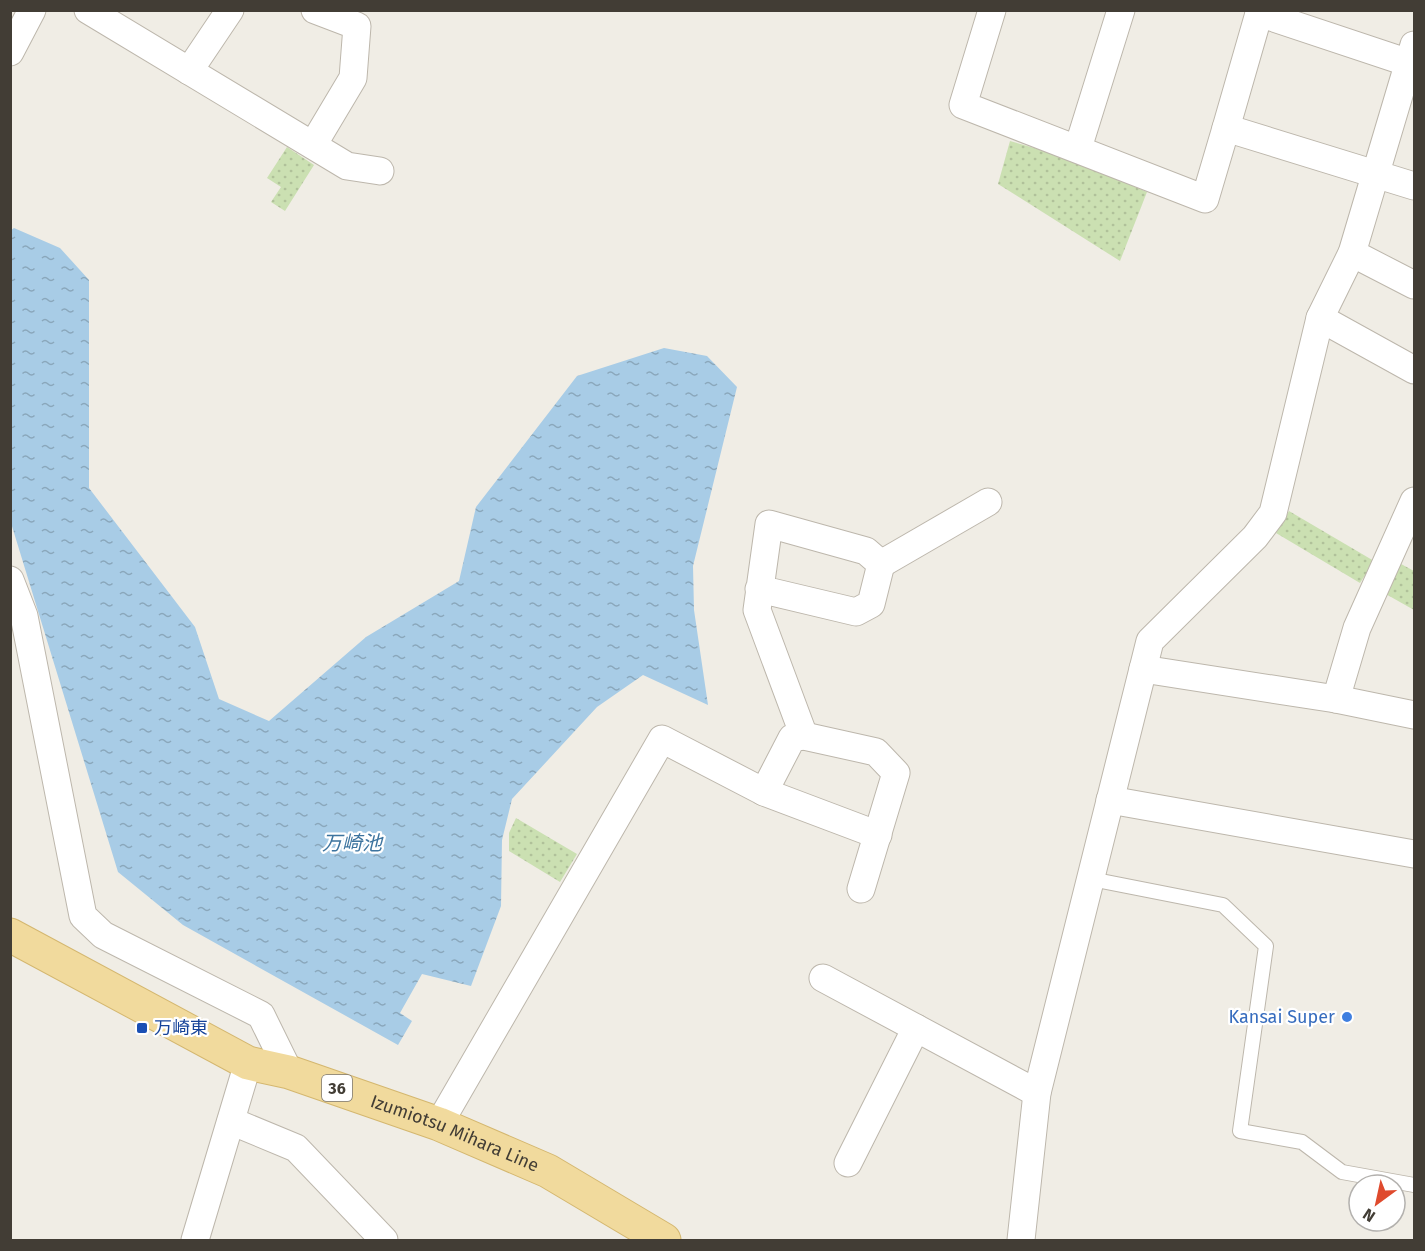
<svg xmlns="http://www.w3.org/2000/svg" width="1425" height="1251" viewBox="0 0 1425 1251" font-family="'Fira Sans','Noto Sans JP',sans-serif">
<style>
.park{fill:url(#park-dots)}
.water{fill:url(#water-ripples)}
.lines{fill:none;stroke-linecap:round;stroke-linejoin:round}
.service-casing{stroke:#bdb7ac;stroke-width:16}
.minor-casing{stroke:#bdb7ac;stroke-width:29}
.primary-casing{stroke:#d4b76f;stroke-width:35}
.service{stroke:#fff;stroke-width:14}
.minor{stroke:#fff;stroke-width:27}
.primary{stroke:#f1da9d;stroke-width:33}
.shop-dot{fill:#3f7fe0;stroke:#fff;stroke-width:2}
.transit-dot{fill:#1a4fb4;stroke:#fff;stroke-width:2}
.labels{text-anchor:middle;stroke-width:4.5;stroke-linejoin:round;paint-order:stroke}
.shield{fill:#fff;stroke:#7b7772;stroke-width:1.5}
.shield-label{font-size:16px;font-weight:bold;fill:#423d35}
.shop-label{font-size:18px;fill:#366cbe;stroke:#fff;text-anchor:end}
.transit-label{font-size:18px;fill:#164399;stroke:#fff;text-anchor:start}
.street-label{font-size:18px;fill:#423d35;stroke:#fff}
.water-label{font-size:20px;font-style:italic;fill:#3d749f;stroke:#fff}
</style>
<defs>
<pattern id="park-dots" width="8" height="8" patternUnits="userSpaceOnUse" patternTransform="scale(1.5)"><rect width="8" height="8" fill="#cbe0b2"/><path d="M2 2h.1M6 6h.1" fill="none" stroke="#b0c19a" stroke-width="1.8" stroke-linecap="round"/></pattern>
<pattern id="water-ripples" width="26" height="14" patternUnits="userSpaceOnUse" patternTransform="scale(1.5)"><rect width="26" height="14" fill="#a8cce6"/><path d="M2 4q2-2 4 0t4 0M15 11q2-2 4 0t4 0" fill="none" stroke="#8aa7bb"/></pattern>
</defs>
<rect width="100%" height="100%" fill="#f0ede5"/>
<g class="park">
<path d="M1010,141l52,15 85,36 -27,69 -122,-77z"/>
<path d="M287,147l27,18 -29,46 -14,-9 10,-15 -14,-9z"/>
<path d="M1289,511l85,50 -14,22 -84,-50z"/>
<path d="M1401,564l13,7v39l-30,-17z"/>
<path d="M516,818l61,36 -17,28 -51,-31v-18z"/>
</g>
<path class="water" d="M14,228l46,20 29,32v208l106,139 24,72 50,22 97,-84 93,-56 17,-74 101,-131 87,-28 43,8 30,31 -44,179 1,44 14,95 -65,-30 -46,32 -85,92 -10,41 -1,66 -30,80 -49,-12 -22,39 12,8 -14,24 -215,-120 -65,-53 -107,-349 -1,-292z"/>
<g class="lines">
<defs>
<path id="service" d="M1091,879l132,26 43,41 -26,185 62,11 40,30 72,13"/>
<g id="minor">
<path d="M88,10l259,156 33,5"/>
<path d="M992,10l-29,95 242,94 21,-71"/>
<path d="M1260,10l-34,118 188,58"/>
<path d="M1259,13l150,50"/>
<path d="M10,52l22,-42"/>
<path d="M189,71l41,-61"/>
<path d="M313,145l40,-67 4,-52 -42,-16"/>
<path d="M1078,148l43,-138"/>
<path d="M1352,253l62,32"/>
<path d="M1320,318l94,52"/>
<path d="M881,564l107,-62"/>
<path d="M10,580l14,36 59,300 20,19 158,80 28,57"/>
<path d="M759,589l97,23 15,-8 10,-40 -15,-13 -97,-27 -12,86 47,126"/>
<path d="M1143,669l193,30 78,16"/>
<path d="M1336,699l21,-71 57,-127"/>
<path d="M764,792l28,-54 12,-2 72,16 20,21 -35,116"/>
<path d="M1110,800l304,54"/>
<path d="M823,978l214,115"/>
<path d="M231,1121l65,27 88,92"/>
<path d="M439,1124l223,-385 102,53 114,43"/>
<path d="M848,1163l68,-135"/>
<path d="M195,1240l53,-177"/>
<path d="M1021,1240l16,-147 113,-452 105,-104 18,-24 47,-195 32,-65 62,-208"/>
</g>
<g id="primary">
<path id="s1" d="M10,935l238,128 41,9 150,52 109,47 116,69"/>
</g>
</defs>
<use href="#service" class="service-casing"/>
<use href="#minor" class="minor-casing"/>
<use href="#primary" class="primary-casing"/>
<use href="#service" class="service"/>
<use href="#minor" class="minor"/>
<use href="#primary" class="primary"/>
</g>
<circle class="shop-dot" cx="1347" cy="1017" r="6"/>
<rect class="transit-dot" x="136" y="1022" width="12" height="12" rx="3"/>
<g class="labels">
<rect class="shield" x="322" y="1075" width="30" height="26" rx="4.5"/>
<g class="shield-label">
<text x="337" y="1094">36</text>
</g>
<g class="shop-label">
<text x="1335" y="1023">Kansai Super</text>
</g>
<g class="transit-label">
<text x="154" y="1034">万崎東</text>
</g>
<g class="street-label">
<text dy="6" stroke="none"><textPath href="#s1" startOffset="489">Izumiotsu Mihara Line</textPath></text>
</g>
<g class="water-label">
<text x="352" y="850">万崎池</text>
</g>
</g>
<rect width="1425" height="1251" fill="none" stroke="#423d35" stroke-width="24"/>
<g transform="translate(1377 1203) rotate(213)"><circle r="28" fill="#ffffff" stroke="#b3b1ae" stroke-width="1.5"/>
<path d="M0-4.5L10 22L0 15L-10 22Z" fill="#df4a2d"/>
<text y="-9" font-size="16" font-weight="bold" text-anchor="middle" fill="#423d35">N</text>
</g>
</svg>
